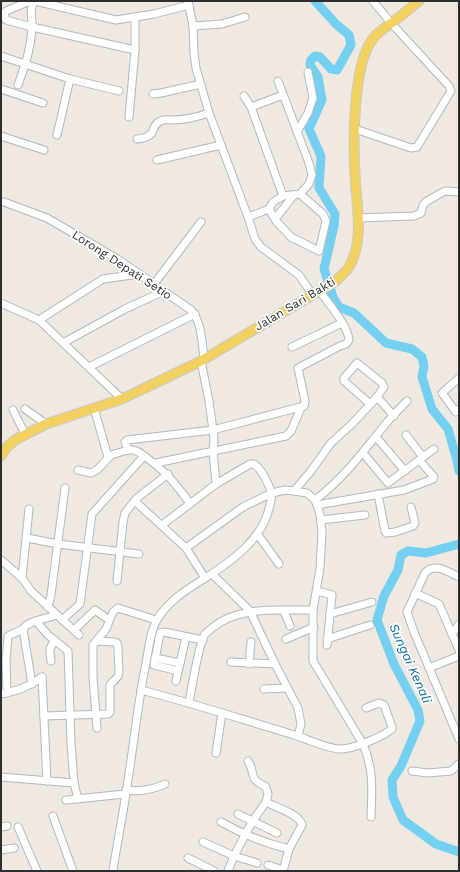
<svg xmlns="http://www.w3.org/2000/svg" width="460" height="872" viewBox="0 0 460 872" font-family="'Work Sans',sans-serif">
<style>
.lines{fill:none;stroke-linecap:round;stroke-linejoin:round}
.river{stroke:#75cff0;stroke-width:9}
.minor-casing{stroke:#b4b7c1;stroke-width:9}
.major-casing{stroke:#c9c9c9;stroke-width:11}
.minor{stroke:#fff;stroke-width:7}
.major{stroke:#f2d163;stroke-width:9}
.labels{text-anchor:middle;stroke-width:3.5;stroke-linejoin:round;paint-order:stroke}
.street-label{font-size:12px;fill:#2e2e2e;stroke:#fff}
.water-label{font-size:13px;font-style:italic;fill:#0d6fa3;stroke:#fff}
</style>
<rect width="100%" height="100%" fill="#efe9e1"/>
<g class="lines">
<g class="river">
<path d="M315,1l21,23 13,11 2,10 -14,25 -6,-1 -11,-12 -5,-1 -4,4 -1,5 8,12 4,23 -13,29 12,27 -2,32 16,26 -1,12 -10,43 9,28 6,10 15,6 32,30 26,6 10,8 2,9 -2,11 10,32 16,20 9,31 2,11"/>
<path d="M459,544l-33,9 -18,-2 -7,4 -3,15 -14,26 -7,24 17,44 24,46 2,11 -19,45 -9,14 1,17 10,23 33,24 23,8"/>
</g>
<defs>
<g id="minor">
<path d="M33,1h-3l-24,10 -2,3 2,6 26,7 103,23"/>
<path d="M35,1l81,19 19,-3"/>
<path d="M188,1l5,25 1,27 2,15 13,45 39,104 7,22 6,8 38,28 13,19"/>
<path d="M193,26l29,-2 23,-7"/>
<path d="M1,56l69,23 49,12"/>
<path d="M18,85c7,-20 13,-36 14,-57 1,-10 -4,-19 3,-27"/>
<path d="M1,89l42,14"/>
<path d="M153,94l8,-1 40,-9"/>
<path d="M244,96l7,11 32,89"/>
<path d="M251,107l32,-12"/>
<path d="M129,117l6,-67v-33l19,-3 35,-9"/>
<path d="M355,129l56,19 6,-1 34,-56 -2,-5 -58,-63 -18,-22"/>
<path d="M297,132l11,-19 5,-15 -5,-26"/>
<path d="M57,135l13,-56"/>
<path d="M1,136l43,14"/>
<path d="M137,139c23,-3 11,-11 23,-18 4,-2 8,-1 12,-1 14,0 25,-3 37,-7"/>
<path d="M157,160l64,-15"/>
<path d="M4,202l43,16 69,40 75,52c11,12 11,33 13,49"/>
<path d="M269,209l7,12 15,16 28,14 7,-30 -3,-7 -23,-20"/>
<path d="M248,217l21,-8 4,-7 10,-6 17,-2 9,-10 3,-9 -3,-12 -31,-82"/>
<path d="M358,218l56,-2 7,-3 2,-8 4,-4 18,-10 14,1"/>
<path d="M275,219l19,-24"/>
<path d="M154,284l47,-62"/>
<path d="M1,303l38,17 83,79"/>
<path d="M39,320l64,-41 36,-5"/>
<path d="M63,343l62,-34 39,-18"/>
<path d="M292,347l50,-24"/>
<path d="M201,361l8,40 4,29 1,11 -1,10 3,33"/>
<path d="M89,367l106,-53"/>
<path d="M459,378l-17,15 14,19 3,-3"/>
<path d="M377,397l17,19"/>
<path d="M94,408l14,49"/>
<path d="M25,409l21,15"/>
<path d="M13,410l12,24"/>
<path d="M406,435l17,22"/>
<path d="M376,437l29,34"/>
<path d="M128,450c8,-1 12,3 19,8 20,14 28,26 43,45"/>
<path d="M363,453l25,30 46,-34"/>
<path d="M156,463l130,-27 5,-5 10,-23"/>
<path d="M78,470l13,3 2,-1 5,-3 13,-14 17,-5 -3,-8 2,-2 86,-10 91,-24 1,-5 -7,-33 42,-22 6,-2 3,-4c-1,-15 -21,-37 -30,-50"/>
<path d="M294,491l17,-20 20,-28 21,-19 25,-27 7,-10 -2,-4 -25,-20 -13,15v3l26,23"/>
<path d="M378,494l7,37 1,2 9,-1 18,-6 2,-3 -4,-16"/>
<path d="M315,500c28,-21 47,-47 69,-74 7,-9 15,-17 23,-25"/>
<path d="M136,501l2,3 48,44 19,30"/>
<path d="M317,505l87,-15 29,-11 1,-2 -15,-17"/>
<path d="M321,520l44,-5"/>
<path d="M258,535l21,29"/>
<path d="M27,538l31,6 81,10"/>
<path d="M186,548l57,-41 29,-14 13,-3 9,1 13,2 8,7 2,5 3,10 2,17 -2,36 -7,42v51l50,83c11,26 9,46 8,73"/>
<path d="M1,560l21,18 9,13 48,44"/>
<path d="M212,574l38,37 25,53 23,44 3,16 -3,12"/>
<path d="M459,577c-11,-5 -24,-15 -34,-4l-18,39 7,20 45,107"/>
<path d="M22,578l7,-69"/>
<path d="M117,581l6,-59 2,-9 12,-15 31,-24"/>
<path d="M317,591l15,4 -5,50"/>
<path d="M415,593l24,11 20,46"/>
<path d="M48,607l3,-12 14,-107"/>
<path d="M284,611l6,15"/>
<path d="M330,614l42,-12"/>
<path d="M62,620l18,-16 12,-90 52,-58"/>
<path d="M36,621l12,14 20,16 3,93 3,39 4,16"/>
<path d="M74,630l21,-20 14,10"/>
<path d="M452,634l7,-10"/>
<path d="M286,639l28,-12"/>
<path d="M327,639l43,-14"/>
<path d="M155,658l25,5"/>
<path d="M51,661c-1,-9 -3,-13 4,-20"/>
<path d="M231,662l44,2"/>
<path d="M249,664l2,-22"/>
<path d="M429,668l30,-12"/>
<path d="M178,671l-24,-6 6,-32 4,-1 39,8"/>
<path d="M42,677l5,104"/>
<path d="M176,681l10,-44"/>
<path d="M32,684l-9,-55c4,-8 25,-11 34,-14"/>
<path d="M264,689l23,-1"/>
<path d="M141,690c51,13 100,29 150,44 15,4 35,15 50,15 12,0 41,-12 51,-20v-2l-8,-22 -5,-2 -13,5"/>
<path d="M7,693l-1,-32 2,-25 15,-7"/>
<path d="M1,694c16,-3 28,-7 41,-17"/>
<path d="M189,703c3,-16 9,-57 16,-69 2,-2 5,-4 7,-6 27,-23 69,-17 101,-18"/>
<path d="M44,716l64,-2 2,-2v-27c2,-4 7,-5 9,-11l-1,-26 -1,-5 -3,-1 -18,-1"/>
<path d="M97,728l-4,-50v-33l13,-16 7,-17 5,-4 38,12"/>
<path d="M216,753l6,-40"/>
<path d="M412,771l16,2 23,-2 8,-7"/>
<path d="M1,777l73,6"/>
<path d="M126,790c15,2 26,0 39,-6"/>
<path d="M66,800l59,-6"/>
<path d="M266,802c9,5 34,12 36,23l-13,24 -6,22"/>
<path d="M238,814l39,19"/>
<path d="M53,816l20,55"/>
<path d="M221,822c23,13 43,21 68,27"/>
<path d="M1,827l6,-1"/>
<path d="M18,827l19,44"/>
<path d="M203,842l31,14 23,7"/>
<path d="M1,850l13,-2"/>
<path d="M188,858l26,13"/>
<path d="M268,865l15,5"/>
<path d="M113,871c4,-28 10,-56 14,-84 6,-38 10,-76 17,-114 4,-16 5,-40 13,-53 11,-20 34,-33 53,-45 23,-15 50,-35 58,-63 3,-10 5,-17 1,-26 -3,-7 -9,-18 -15,-22h-4l-34,20 -54,41"/>
<path d="M228,871l6,-15 18,-34 14,-20 2,-8 -2,-7c-20,-10 -9,-12 -18,-26"/>
</g>
<path id="major" d="M1,456l6,-9 8,-7 31,-16 76,-25 79,-38 135,-80c4,-5 10,-9 13,-14 16,-27 7,-63 6,-93 -2,-33 -2,-108 17,-134 4,-7 12,-11 18,-16 10,-7 19,-15 29,-23"/>
</defs>
<use href="#minor" class="minor-casing"/>
<use href="#major" class="major-casing"/>
<use href="#minor" class="minor"/>
<use href="#major" class="major"/>
</g>
<g class="labels">
<g class="street-label">
<text transform="translate(122 265) rotate(33)" y="4">Lorong Depati Setio</text>
<text transform="translate(295 304) rotate(-31)" y="4">Jalan Sari Bakti</text>
</g>
<g class="water-label">
<text transform="translate(411 663) rotate(66)" y="5">Sungai Kenali</text>
</g>
</g>
<rect width="460" height="872" fill="none" stroke="#2e2e2e" stroke-width="4"/>
</svg>
